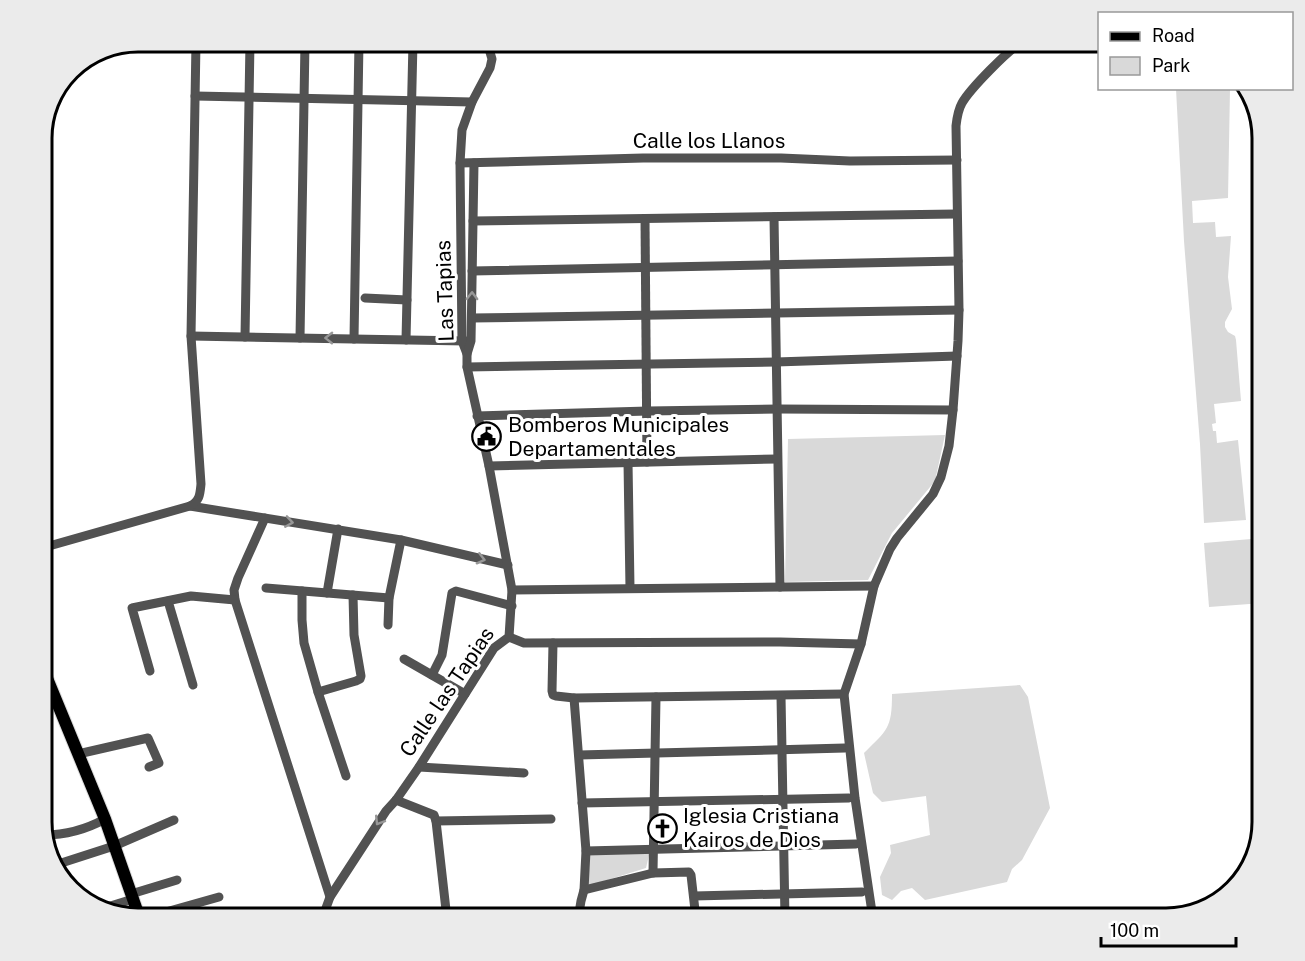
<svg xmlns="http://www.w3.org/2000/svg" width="1305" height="961" viewBox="0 0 1305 961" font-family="'Public Sans',sans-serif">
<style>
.green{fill:#d9d9d9}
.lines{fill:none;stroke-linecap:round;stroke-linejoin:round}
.major-casing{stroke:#dbdbdb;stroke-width:14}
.minor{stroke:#525252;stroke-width:9}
.major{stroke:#000;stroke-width:12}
.oneway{stroke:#979797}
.labels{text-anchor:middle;stroke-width:6;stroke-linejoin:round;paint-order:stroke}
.street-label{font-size:21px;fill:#000;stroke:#fff}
.poi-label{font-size:21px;fill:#000;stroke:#fff;text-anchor:start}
.rim{fill:none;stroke:#000;stroke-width:3}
</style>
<rect width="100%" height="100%" fill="#fff"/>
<g class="green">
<path d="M1176,89h54l-2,109 -36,3 1,22 22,-1 1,15 15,-1 -3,41 4,32 -7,13v5l3,5 7,4 1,4 5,61 -27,3 2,19 -4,1 1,7h3l1,12 21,-3 8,80 -42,3 -4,-79 -16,-203z"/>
<path d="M945,435l-10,46 -43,52 -24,47 -83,2 3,-143z"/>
<path d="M1263,538v65l-54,4 -5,-64z"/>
<path d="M1020,685l8,12 22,111 -28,52 -10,9 -5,13 -82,18 -13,-12 -11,3 -9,9 -10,-5 -2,-18 11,-24 -1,-8 40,-10 -4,-39 -44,6 -9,-9 -9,-40c23,-23 28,-24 28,-59z"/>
<path d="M650,851l-4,17 -58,18 2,-32z"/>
</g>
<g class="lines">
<defs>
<path id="major" d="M42,666l63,153 35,100"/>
</defs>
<use href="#major" class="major-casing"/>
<g class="minor">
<path d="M1093,42h7"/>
<path d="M195,96l277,6"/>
<path d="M460,163l183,-5h138l69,3 107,-1"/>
<path d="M774,217l6,370"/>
<path d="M645,219l2,243"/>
<path d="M473,221l483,-7"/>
<path d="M472,271l486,-10"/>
<path d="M365,298l42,2"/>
<path d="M472,318l487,-8"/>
<path d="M191,336l275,5"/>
<path d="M245,337l5,-295"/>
<path d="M300,338l5,-296"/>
<path d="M354,339l5,-297"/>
<path d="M406,340l7,-298"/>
<path d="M467,354l-5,-13 -2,-178 2,-33 10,-28 18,-34 2,-9 -5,-17"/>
<path d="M467,367l309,-5 181,-6"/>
<path d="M477,416l171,-5 130,-2 175,1"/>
<path d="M628,462l2,126"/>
<path d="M489,466l288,-7"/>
<path d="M190,506l211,34 107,25"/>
<path d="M265,518l-27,60 -4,12 1,10 95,297"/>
<path d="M42,548l148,-42c10,-5 10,-12 11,-22l-10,-148 5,-294"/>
<path d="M266,588l123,10"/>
<path d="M512,590l362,-4"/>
<path d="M302,591v29l2,23 14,49 28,84"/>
<path d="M327,593l11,-64"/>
<path d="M168,601l25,84"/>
<path d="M388,625l1,-27 12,-58"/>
<path d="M509,637l15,6 256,-1 81,2"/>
<path d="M553,643l-1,48 1,4 3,1 18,2 270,-4"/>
<path d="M404,659l61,35"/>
<path d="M150,671l-18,-63 59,-12 44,4"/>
<path d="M432,675l10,-20 10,-62 4,-2 56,15"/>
<path d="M318,692l38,-11 4,-2 1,-3 -7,-41 -1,-40"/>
<path d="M781,696l4,223"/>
<path d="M574,698l12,153 -2,39 -3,11 -3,18"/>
<path d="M78,754l70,-16 11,25 -10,4"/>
<path d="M579,755l266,-7"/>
<path d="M419,767l105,6"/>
<path d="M396,800l38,15 2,6 11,98"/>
<path d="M582,803l267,-5"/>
<path d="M436,821l115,-2"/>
<path d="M44,835c22,0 41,-5 61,-16"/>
<path d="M586,851l270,-7"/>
<path d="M52,866l62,-20 60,-26"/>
<path d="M653,873l3,-176"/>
<path d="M584,890l69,-17 36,-1 2,3 5,44"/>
<path d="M131,894l46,-14"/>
<path d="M694,896l168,-4"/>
<path d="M104,908l29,-9"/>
<path d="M141,919l78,-22"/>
<path d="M322,919l8,-22 56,-86 10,-11 23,-33 75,-119 15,-11 3,-47 -23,-124 -22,-99v-13l4,-13 3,-178"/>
<path d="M873,919l-18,-121 -11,-104 17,-50 13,-58 16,-37 7,-11 36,-44 8,-17 8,-31 4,-36 5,-69 1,-31 -3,-184c1,-9 2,-16 6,-23 8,-14 46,-53 60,-61"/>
</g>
<use href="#major" class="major"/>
</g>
<defs><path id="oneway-chevron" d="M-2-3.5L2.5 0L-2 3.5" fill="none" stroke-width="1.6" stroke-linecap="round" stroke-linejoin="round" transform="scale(1.5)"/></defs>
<g class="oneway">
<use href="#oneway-chevron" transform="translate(472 296) rotate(-89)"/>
<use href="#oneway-chevron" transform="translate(329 338) rotate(-179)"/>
<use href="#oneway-chevron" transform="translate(289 522) rotate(9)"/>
<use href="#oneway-chevron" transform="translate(481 559) rotate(14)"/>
<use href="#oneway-chevron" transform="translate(379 821) rotate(122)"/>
</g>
<defs>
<symbol id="civic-ring" viewBox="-11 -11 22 22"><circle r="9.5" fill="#fff" stroke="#000" stroke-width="1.5"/><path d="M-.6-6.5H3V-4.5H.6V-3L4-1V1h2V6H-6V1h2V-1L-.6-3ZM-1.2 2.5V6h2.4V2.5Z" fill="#000"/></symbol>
<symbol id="church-ring" viewBox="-11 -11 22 22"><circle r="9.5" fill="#fff" stroke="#000" stroke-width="1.5"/><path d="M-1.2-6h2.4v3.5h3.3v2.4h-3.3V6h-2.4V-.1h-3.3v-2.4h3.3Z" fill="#000"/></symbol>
</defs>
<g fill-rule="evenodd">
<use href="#civic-ring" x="470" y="420" width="33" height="33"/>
<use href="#church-ring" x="646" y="812" width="33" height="33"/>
</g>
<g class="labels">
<g class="street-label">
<text x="709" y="148">Calle los Llanos</text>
<text transform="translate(445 291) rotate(-92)" y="7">Las Tapias</text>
<text transform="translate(447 692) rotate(-56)" y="7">Calle las Tapias</text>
</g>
<g class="poi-label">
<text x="508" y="432">Bomberos Municipales<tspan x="508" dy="24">Departamentales</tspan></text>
<text x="683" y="823">Iglesia Cristiana<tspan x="683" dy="24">Kairos de Dios</tspan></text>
</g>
</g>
<path d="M0 0H1305V961H0ZM138 52H1166A86 86 0 0 1 1252 138V822A86 86 0 0 1 1166 908H138A86 86 0 0 1 52 822V138A86 86 0 0 1 138 52Z" fill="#ebebeb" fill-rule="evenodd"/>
<path class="rim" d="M138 52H1166A86 86 0 0 1 1252 138V822A86 86 0 0 1 1166 908H138A86 86 0 0 1 52 822V138A86 86 0 0 1 138 52Z"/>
<rect x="1098" y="12" width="195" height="78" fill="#ffffff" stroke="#999999" stroke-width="1.5"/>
<rect x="1110" y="32" width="30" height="9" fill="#000000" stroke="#999999" stroke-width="1.5"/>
<text x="1152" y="42" font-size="18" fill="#000000">Road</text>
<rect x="1110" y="57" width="30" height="18" fill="#d9d9d9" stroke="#999999" stroke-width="1.5"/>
<text x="1152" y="72" font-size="18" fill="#000000">Park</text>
<path d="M1101 937v9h135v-9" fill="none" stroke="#000000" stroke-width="3"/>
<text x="1110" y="937" font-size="18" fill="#000000" stroke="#ffffff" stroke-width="4.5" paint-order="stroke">100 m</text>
</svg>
